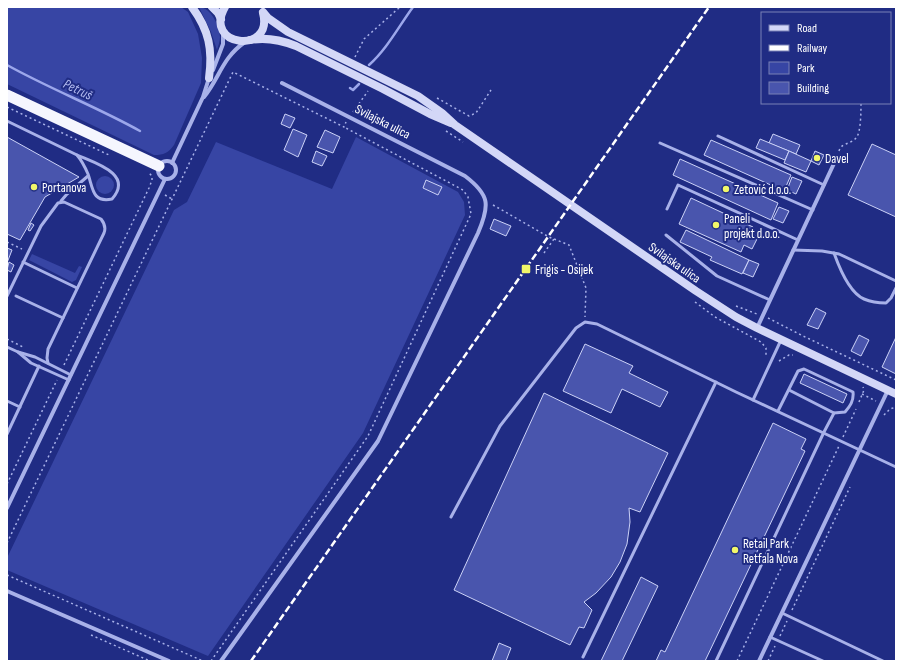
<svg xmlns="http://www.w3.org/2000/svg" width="903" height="668" viewBox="0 0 903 668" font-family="'Sofia Sans Condensed',sans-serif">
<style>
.green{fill:#3745a4}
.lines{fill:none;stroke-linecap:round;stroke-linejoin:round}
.stream{stroke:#9ca7eb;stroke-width:2.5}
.building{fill:#4955ad;stroke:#ccd2f7}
.path{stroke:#a8b1e9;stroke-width:1.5;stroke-dasharray:2 3;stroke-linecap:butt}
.service{stroke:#a8b1e9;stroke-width:3}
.minor{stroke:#a8b1e9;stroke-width:4}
.secondary{stroke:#d3d7f7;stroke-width:8}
.trunk{stroke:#f5f6fe;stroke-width:11}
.rail{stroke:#fff;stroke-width:2.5;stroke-dasharray:7 3;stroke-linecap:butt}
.poi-dot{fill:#f2f769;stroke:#202c84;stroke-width:1.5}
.labels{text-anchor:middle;stroke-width:4;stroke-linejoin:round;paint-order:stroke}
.street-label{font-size:13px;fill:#fff;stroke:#202c84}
.poi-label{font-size:13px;fill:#fff;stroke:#202c84;text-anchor:start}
.water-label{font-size:14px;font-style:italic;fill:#b4bcf1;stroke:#202c84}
</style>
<rect width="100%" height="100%" fill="#202c84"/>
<g class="green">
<path d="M7,7h174l7,5 10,22 4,24 -1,25 -27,62c-6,8 -10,10 -20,10l-147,-71z"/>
<path d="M199,7c12,0 21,20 21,30 0,5 -2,9 -3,13l-6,-18z"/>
<path d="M356,137l102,55 6,10 1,13 -102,218 -155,223 -201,-86v-12l167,-348 13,-8 29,-60 116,47z"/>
<circle cx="105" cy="185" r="9"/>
<path d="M32,254l43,19 4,-7 3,1 -6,13 -4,2 -43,-22z"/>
</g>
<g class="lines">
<g class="stream">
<path d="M7,65c43,24 90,42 133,66"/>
<path d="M369,65c18,-16 30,-39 44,-58"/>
<path d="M350,88l3,2 6,-6"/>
</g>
</g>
<g class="building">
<path d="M285,114l10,4 -5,10 -9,-4z"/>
<path d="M293,129l14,6 -9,22 -14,-7z"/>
<path d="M325,130l15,7 -7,16 -16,-6z"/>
<path d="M773,134l27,11 -4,9 -27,-11z"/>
<path d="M7,137l72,40 -34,20 -25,43 -13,-6z"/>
<path d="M760,139l29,12 -4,9 -29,-12z"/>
<path d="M711,140l80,35 -7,16 -80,-36z"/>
<path d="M872,144l24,11v62l-48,-22z"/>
<path d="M316,151l11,5 -5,10 -10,-4z"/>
<path d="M789,151l22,10 -5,11 -22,-9z"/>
<path d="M815,151l9,4 -5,10 -8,-4z"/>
<path d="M680,159l98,44 -7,17 -98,-45z"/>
<path d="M792,177l10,4 -6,13 -9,-4z"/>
<path d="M426,180l16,7 -4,8 -15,-7z"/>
<path d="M691,198l62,29 -3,6 8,4 -6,12 -8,-4 -3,7 -62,-28z"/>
<path d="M779,207l10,4 -6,12 -10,-4z"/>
<path d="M494,219l17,7 -5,10 -16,-7z"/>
<path d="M31,223l3,2 -4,6 -2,-1z"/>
<path d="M686,230l63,30 -7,14 -32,-14 2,-3 -32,-15z"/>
<path d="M7,248l5,2 -5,13z"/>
<path d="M749,260l10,4 -6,13 -10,-4z"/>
<path d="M9,262l5,3 -3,7 -4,-2z"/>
<path d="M816,308l10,5 -8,16 -11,-4z"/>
<path d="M859,335l10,5 -8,16 -10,-5z"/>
<path d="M896,337v37l-14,-7z"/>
<path d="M585,344l48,22 -4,7 39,19 -8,15 -38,-18 -11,24 -48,-22z"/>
<path d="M804,374l43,20 -4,9 -43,-20z"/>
<path d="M544,393l124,60 -28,59 -11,-4 1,14 -3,22 -7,18 -9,15 -15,16 -12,9 8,8 -8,18 -5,-1 -9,18 -116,-55z"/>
<path d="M773,423l33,16 -5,10 4,2 -100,210h-49l5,-11 4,2z"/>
<path d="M641,577l17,9 -36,75h-21z"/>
<path d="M499,643l12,5 -5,13h-14z"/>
</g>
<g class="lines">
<g class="path">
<path d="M355,57l9,-18 36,-32"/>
<path d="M437,98l32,18 7,-3 15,-23"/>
<path d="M7,107l102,48"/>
<path d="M353,112l15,-21"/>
<path d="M446,131l17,11"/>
<path d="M839,151c2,-8 12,-7 17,-13 5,-5 5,-27 5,-35"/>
<path d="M165,195l7,4"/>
<path d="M493,205l56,32 20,8 17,43 -1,29"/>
<path d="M7,242l15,7"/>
<path d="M544,253l10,-14"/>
<path d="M695,302l20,15 46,25 5,6v7l2,1"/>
<path d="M736,306l21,8"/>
<path d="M768,318l35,18 93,44"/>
<path d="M7,339l16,8"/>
<path d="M779,361l10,-6h4"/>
<path d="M64,365l85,-177 3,-8v-4l-3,-3"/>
<path d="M862,394l14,7"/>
<path d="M859,402l5,-12 -1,-3"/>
<path d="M884,415l6,-6 6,-2"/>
<path d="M843,437l13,-28"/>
<path d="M7,484l50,-104"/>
<path d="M7,543l226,-471 111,55 2,-5"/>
<path d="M7,575l196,86"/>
<path d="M792,610l58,-123"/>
<path d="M91,635l59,26"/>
<path d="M780,636l7,-15"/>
<path d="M211,661l157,-225 103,-222 -3,-17 -5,-7 -119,-63"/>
<path d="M737,661l102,-215"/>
<path d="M768,661l7,-15"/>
</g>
<g class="service">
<path d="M7,121l70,34"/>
<path d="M718,136l106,49"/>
<path d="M660,143l153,67"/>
<path d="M77,155c18,8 57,19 35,44 -20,4 -19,-11 -24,-25 -3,-7 -6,-13 -11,-19z"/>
<path d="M61,201l6,-7 21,-18"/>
<path d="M667,209l11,-24 120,55"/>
<path d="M666,235l51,41 53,24"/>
<path d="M793,250l29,1 17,3 57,27"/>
<path d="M834,253c5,14 16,40 30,46 7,3 14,4 22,4l5,-5 5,-10"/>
<path d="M23,262l54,26"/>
<path d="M7,296l34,-70 17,-23 6,-1 37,17c4,5 5,9 3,14l-56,116 -1,9 1,5"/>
<path d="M16,296l47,22"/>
<path d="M7,347l11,5 13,11 38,17"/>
<path d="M18,352l17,5 36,18"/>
<path d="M789,390l45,23"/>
<path d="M753,400l28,-60"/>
<path d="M7,401l13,6"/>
<path d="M7,434l32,-68"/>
<path d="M451,517l49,-91 76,-98 9,-6 12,2 139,68 160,75"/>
<path d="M782,613l101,48"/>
<path d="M770,637l53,24"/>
<path d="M583,657l133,-275"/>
<path d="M716,661l108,-229 10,-19 11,-1c5,-6 9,-11 8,-20l-49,-23 -6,2 -20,40"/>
</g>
<g class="minor">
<path d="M213,70l10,-26v-12"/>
<path d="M204,97c16,-20 18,-39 41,-55"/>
<circle cx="167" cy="170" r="9"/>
<path d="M172,163l31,-66 6,-19"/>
<path d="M757,328l80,-171"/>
<path d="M7,508l158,-329"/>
<path d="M7,591l162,70"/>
<path d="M221,661l157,-220 100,-208c12,-28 12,-38 -13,-57l-183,-93"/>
<path d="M759,661l129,-271"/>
</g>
<g class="secondary">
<path d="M192,7c17,23 21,43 17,71"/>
<path d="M212,7l6,6 3,6"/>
<path d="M225,7c-23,40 49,48 38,6"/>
<path d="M263,12l5,6 20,14 130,64 24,17 13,12 241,166 40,26 21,11 139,66"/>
<path d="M250,40c16,-3 31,0 46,6l87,43 47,25 21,9"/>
</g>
<path class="trunk" d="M7,95l152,71"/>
<path class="rail" d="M251,661l458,-654"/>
</g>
<g class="poi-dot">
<circle cx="817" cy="158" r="4"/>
<circle cx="34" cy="187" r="4"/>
<circle cx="726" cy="189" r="4"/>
<circle cx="716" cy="225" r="4"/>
<rect x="521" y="264" width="10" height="10" rx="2"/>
<circle cx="735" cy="550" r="4"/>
</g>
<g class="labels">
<g class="street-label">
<text transform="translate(383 121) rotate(27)" y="5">Svilajska ulica</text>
<text transform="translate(675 262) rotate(35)" y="5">Svilajska ulica</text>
</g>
<g class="poi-label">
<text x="825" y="163">Davel</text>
<text x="42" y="192">Portanova</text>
<text x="734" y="194">Zetović d.o.o.</text>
<text x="724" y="223">Paneli<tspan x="724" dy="15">projekt d.o.o.</tspan></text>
<text x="535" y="274">Frigis - Osijek</text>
<text x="743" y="548">Retail Park<tspan x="743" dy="15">Retfala Nova</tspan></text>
</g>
<g class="water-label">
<text transform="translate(78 89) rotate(26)" y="5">Petruš</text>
</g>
</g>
<rect width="903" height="668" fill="none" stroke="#ffffff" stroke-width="16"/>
<rect x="761" y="12" width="130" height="92" fill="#202c84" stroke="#7980b5"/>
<rect x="769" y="25" width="20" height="6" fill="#d3d7f7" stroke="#7980b5"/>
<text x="797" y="32" font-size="12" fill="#ffffff">Road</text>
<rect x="769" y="45" width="20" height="6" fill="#ffffff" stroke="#7980b5"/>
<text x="797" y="52" font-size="12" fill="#ffffff">Railway</text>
<rect x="769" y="62" width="20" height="12" fill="#3745a4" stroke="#7980b5"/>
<text x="797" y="72" font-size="12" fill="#ffffff">Park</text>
<rect x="769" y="82" width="20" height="12" fill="#4955ad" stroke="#7980b5"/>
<text x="797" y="92" font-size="12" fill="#ffffff">Building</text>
</svg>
